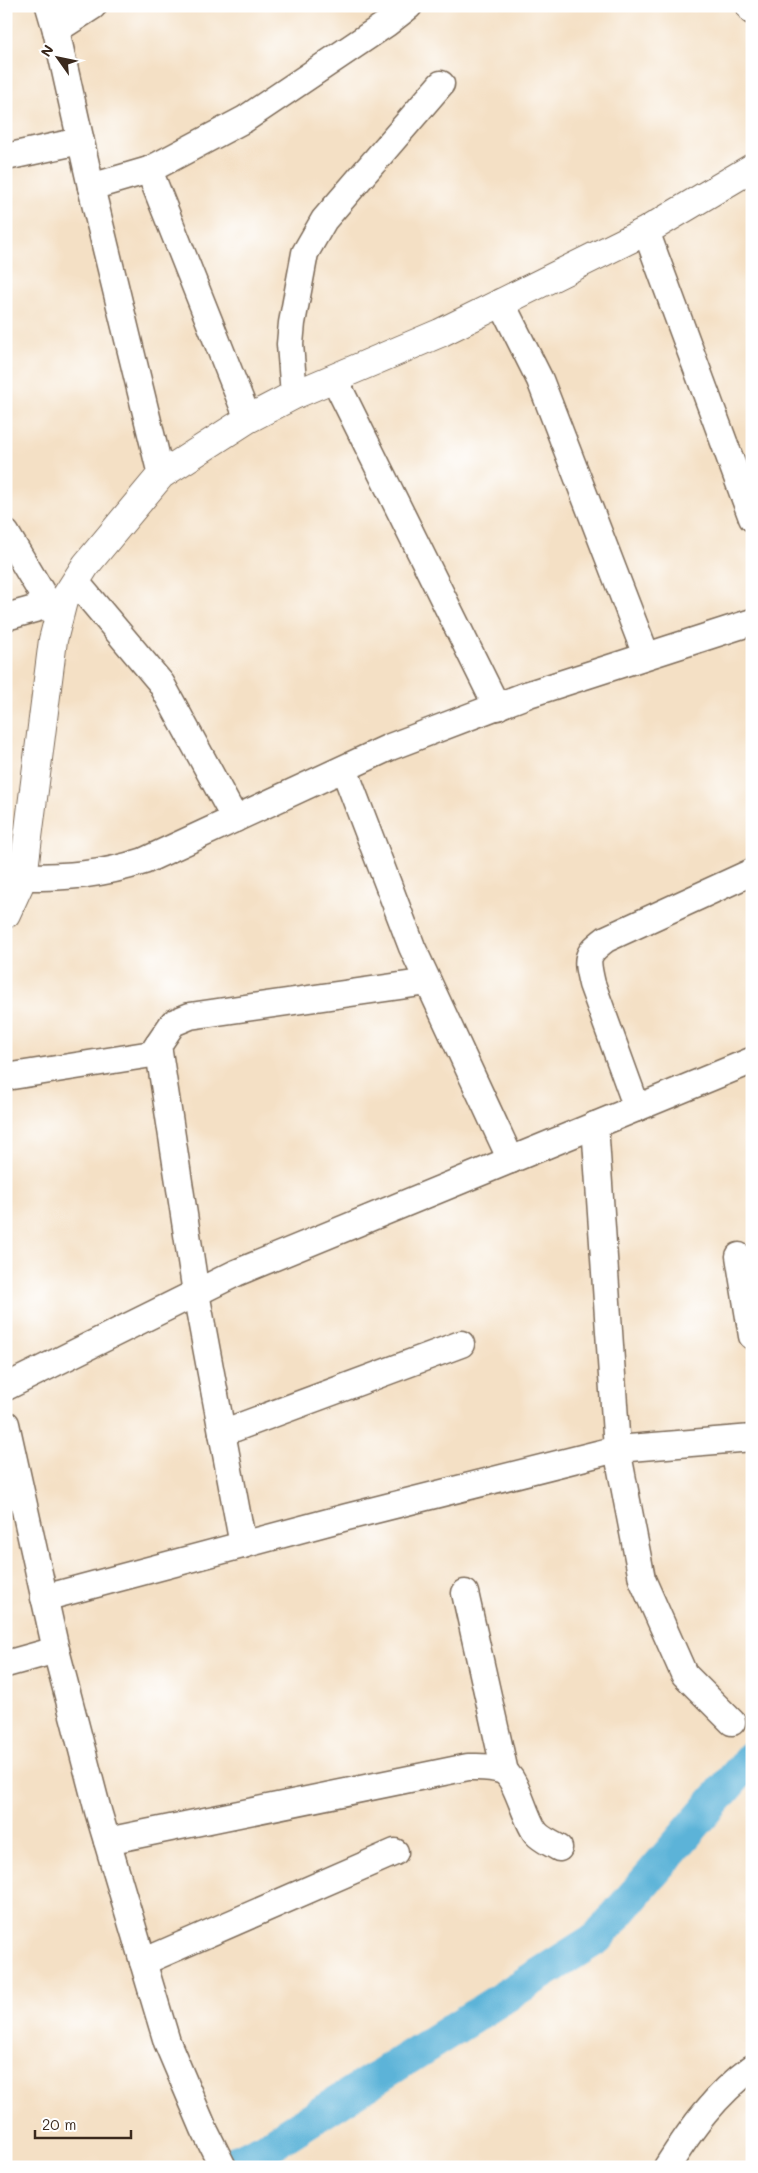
<svg xmlns="http://www.w3.org/2000/svg" width="758" height="2173" viewBox="0 0 758 2173" font-family="Mali,sans-serif">
<style>
.lines{fill:none;stroke-linecap:round;stroke-linejoin:round}
.canal{stroke:#5bb3d8;stroke-width:34}
.minor-casing{stroke:#7c6a58;stroke-width:29}
.tertiary-casing{stroke:#7c6a58;stroke-width:30}
.minor{stroke:#fff;stroke-width:26}
.tertiary{stroke:#fff;stroke-width:28}
</style>
<rect width="100%" height="100%" fill="#fff"/>
<filter id="ink" filterUnits="userSpaceOnUse"><feTurbulence type="fractalNoise" baseFrequency=".02" numOctaves="2"/><feDisplacementMap in="SourceGraphic" scale="10" xChannelSelector="R" yChannelSelector="G"/><feConvolveMatrix kernelMatrix="1 2 1 2 8 2 1 2 1" color-interpolation-filters="sRGB"/></filter>
<filter id="wash" filterUnits="userSpaceOnUse"><feTurbulence type="fractalNoise" baseFrequency=".0096" numOctaves="4" result="noise"/><feDisplacementMap in="SourceGraphic" scale="20" xChannelSelector="R" yChannelSelector="G"/><feGaussianBlur stdDeviation="1.12" result="paint"/><feColorMatrix in="noise" values="0 0 0 0 0 0 0 0 0 0 0 0 0 0 0 0 0 1.4 0 .05"/><feComposite in="paint" operator="in"/></filter>
<g filter="url(#wash)">
<rect width="100%" height="100%" fill="#f4e0c5"/>
<g class="lines">
<path class="canal" d="M225,2167l39,-18 333,-211 155,-181"/>
</g>
</g>
<g filter="url(#ink)">
<g class="lines">
<defs>
<g id="minor">
<path d="M49,6l7,24 35,157 70,288"/>
<path d="M749,6l3,5"/>
<path d="M56,30l37,-24"/>
<path d="M6,157l74,-16"/>
<path d="M91,187l58,-17"/>
<path d="M646,231l106,287"/>
<path d="M501,302l39,78 106,275"/>
<path d="M334,378l163,329"/>
<path d="M294,395l-4,-51 2,-21 13,-70 19,-33 117,-136"/>
<path d="M248,419l-99,-249 96,-51 141,-95 23,-18"/>
<path d="M6,533l43,72"/>
<path d="M76,582l85,101 74,136"/>
<path d="M6,617l57,-16"/>
<path d="M344,769l68,178 99,213"/>
<path d="M23,877c45,0 78,-2 121,-16l246,-114 139,-53 223,-72"/>
<path d="M158,1045l38,248 47,252"/>
<path d="M6,1077l146,-23 21,-31 17,-7 238,-34"/>
<path d="M637,1108l-45,-124c-6,-26 -7,-29 14,-45l146,-67"/>
<path d="M595,1125l22,324 25,130 42,95 48,48"/>
<path d="M739,1256l13,80"/>
<path d="M6,1387l230,-114 515,-212"/>
<path d="M6,1424l50,226 42,161 69,231 37,87 19,38"/>
<path d="M222,1433l239,-89"/>
<path d="M465,1593l40,179"/>
<path d="M44,1598l303,-81 270,-68 135,-11"/>
<path d="M6,1664l50,-14"/>
<path d="M107,1841l361,-74c11,0 24,-1 35,4 14,7 22,49 33,62 6,7 15,10 23,15"/>
<path d="M143,1962l252,-110"/>
<path d="M667,2167c24,-38 48,-72 85,-99"/>
</g>
<path id="tertiary" d="M6,914l17,-37 30,-237 10,-39 23,-36 75,-90 87,-56 46,-24 146,-62 206,-102 106,-63"/>
</defs>
<use href="#minor" class="minor-casing"/>
<use href="#tertiary" class="tertiary-casing"/>
<use href="#minor" class="minor"/>
<use href="#tertiary" class="tertiary"/>
</g>
</g>
<rect width="758" height="2173" fill="none" stroke="#fff" stroke-width="25"/>
<g transform="translate(58 58) rotate(303)" stroke="#ffffff" stroke-width="4" paint-order="stroke">
<path d="M0-4L9 19L0 12L-9 19Z" fill="#3b2a1e"/>
<text y="-8" font-size="14" font-weight="bold" text-anchor="middle" fill="#3b2a1e">N</text>
</g>
<path d="M35 2130v8h96v-8" fill="none" stroke="#3b2a1e" stroke-width="2.5"/>
<text x="42" y="2130" font-size="15" fill="#3b2a1e" stroke="#ffffff" stroke-width="4" paint-order="stroke">20 m</text>
</svg>
